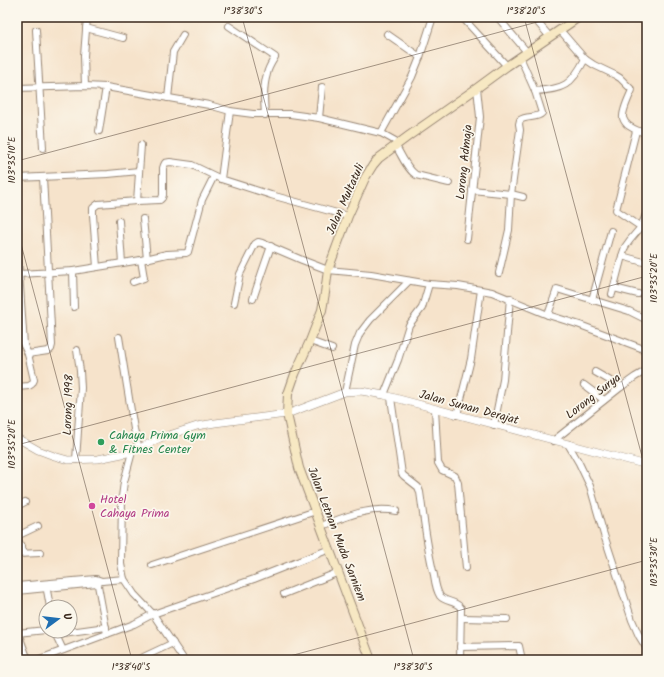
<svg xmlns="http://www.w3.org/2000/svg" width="664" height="677" viewBox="0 0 664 677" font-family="Kalam,sans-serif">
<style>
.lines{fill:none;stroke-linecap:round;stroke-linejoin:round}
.minor-casing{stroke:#988674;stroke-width:8}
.tertiary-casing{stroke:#988674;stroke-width:8}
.secondary-casing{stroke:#988674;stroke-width:10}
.minor{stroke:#fff;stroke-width:6}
.tertiary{stroke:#fff;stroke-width:7}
.secondary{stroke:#f7e8c3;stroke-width:8}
.ticks{fill:none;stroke:#3b2a1e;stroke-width:1;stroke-opacity:0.45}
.leisure-dot{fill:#2e9e5b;stroke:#fbf7ec;stroke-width:1.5}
.hotel-dot{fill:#d1479c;stroke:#fbf7ec;stroke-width:1.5}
.labels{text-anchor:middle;stroke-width:3.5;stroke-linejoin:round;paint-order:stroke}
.street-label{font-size:12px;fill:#3b2a1e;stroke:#fbf7ec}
.leisure-label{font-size:12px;fill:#27864d;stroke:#fbf7ec;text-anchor:start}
.hotel-label{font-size:12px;fill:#b23c85;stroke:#fbf7ec;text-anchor:start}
.neatline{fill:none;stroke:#3b2a1e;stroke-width:1.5}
.ticks-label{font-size:10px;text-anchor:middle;fill:#3b2a1e}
</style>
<rect width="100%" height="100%" fill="#fbf7ec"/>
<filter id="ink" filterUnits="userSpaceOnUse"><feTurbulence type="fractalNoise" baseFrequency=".025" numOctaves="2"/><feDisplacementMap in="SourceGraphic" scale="8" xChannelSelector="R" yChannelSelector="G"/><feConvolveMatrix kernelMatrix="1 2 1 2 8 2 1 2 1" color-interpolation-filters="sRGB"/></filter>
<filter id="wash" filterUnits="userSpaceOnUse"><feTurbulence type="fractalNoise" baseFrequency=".012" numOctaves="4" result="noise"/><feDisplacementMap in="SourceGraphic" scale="16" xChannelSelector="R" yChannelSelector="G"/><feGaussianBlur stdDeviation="0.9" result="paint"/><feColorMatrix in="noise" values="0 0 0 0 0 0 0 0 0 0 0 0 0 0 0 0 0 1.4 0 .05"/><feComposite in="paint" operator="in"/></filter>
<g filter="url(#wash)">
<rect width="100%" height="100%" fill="#f6e3cb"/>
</g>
<g filter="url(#ink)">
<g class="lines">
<defs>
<g id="minor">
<path d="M462,17l45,49"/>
<path d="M533,17l17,20"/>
<path d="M500,20l27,32"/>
<path d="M229,26l46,31c-3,5 -7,11 -8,17 -4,13 -3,27 -2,41"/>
<path d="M86,28l37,10"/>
<path d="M36,30l7,118"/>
<path d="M560,30l25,29 9,6 21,10 5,3 12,12c-3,7 -10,21 -9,28 1,3 3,6 6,8 6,4 11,6 18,7"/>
<path d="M387,34l33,23"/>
<path d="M85,86l-1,-30 3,-39"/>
<path d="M17,88l68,-2 21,1 103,18 21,6 23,3h37l29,4 62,15 18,10"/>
<path d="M535,91c29,-2 36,-5 50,-32"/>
<path d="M168,98l5,-46 10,-17"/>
<path d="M319,118l3,-31"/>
<path d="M99,131l7,-44"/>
<path d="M636,131l-20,79 31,21"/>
<path d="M381,133l31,-56 8,-20 13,-40"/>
<path d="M396,146c5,9 11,23 20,29l33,8"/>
<path d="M17,178l91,-4 31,-3"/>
<path d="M221,179l9,-68"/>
<path d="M472,190l39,4 12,3"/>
<path d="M137,201l4,-56"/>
<path d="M143,219l4,40"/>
<path d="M119,221l3,42"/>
<path d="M467,239l13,-122 -3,-29"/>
<path d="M17,243l7,102"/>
<path d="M622,256l25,7"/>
<path d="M97,267l-4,-52v-7l5,-4 39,-3 23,-1 2,-2 1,-3v-27l1,-3 1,-2 5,-1 22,3 29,14 50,16 77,21"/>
<path d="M73,271l1,36"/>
<path d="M499,273l10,-43 2,-36 9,-64 -1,-6 1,-4c7,-5 17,-1 22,-7l-7,-22 -15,-34"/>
<path d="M17,275l2,-1 54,-3 68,-11 26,-6 19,-1 2,-1 14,-52 12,-24"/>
<path d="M133,282l11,-4 -3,-18"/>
<path d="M614,288l24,6"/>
<path d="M612,294l10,-38 3,-9 5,-7 11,-13 6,-15"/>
<path d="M253,299l9,-27 9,-26"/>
<path d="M592,300l19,-69"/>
<path d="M234,303l6,-29 15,-30 3,-2 4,1 40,17 26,10 43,4 58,10 29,2 23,4"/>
<path d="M548,315l9,-26 72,22 18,9"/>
<path d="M17,331l11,23 6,26 -2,4 -3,2 -12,1"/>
<path d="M119,337l15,92 5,20"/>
<path d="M310,341l22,8"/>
<path d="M28,354l20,-3 3,-2 1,-4 -9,-168"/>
<path d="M595,372l26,15"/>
<path d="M584,385l20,15"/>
<path d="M345,392l10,-47 5,-12 10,-13 39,-39"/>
<path d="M384,395l14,-35 11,-35 13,-17 7,-24"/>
<path d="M391,398l11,76 2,2 14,11 2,5c4,28 7,56 14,83 1,7 2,15 6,21 6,7 15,4 21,12l-1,52"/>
<path d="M435,409l3,54 4,7 13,6 3,7 8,85"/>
<path d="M457,415l14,-56 10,-69 11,2 56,23 32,10 61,23 6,6"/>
<path d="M494,425l9,-45 7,-82"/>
<path d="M553,441l68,-54 14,-10 12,-7"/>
<path d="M568,444l11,19 11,23 14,49 28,85 7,16 8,13"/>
<path d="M132,452l-8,30 -2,15 -1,67 3,15 10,15 19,20 31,46"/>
<path d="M76,460l5,-72 -1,-17 -3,-21"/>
<path d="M17,506l8,-4"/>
<path d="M321,526c24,-9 48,-20 75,-15"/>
<path d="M17,536l21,-10"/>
<path d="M17,538l7,15"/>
<path d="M17,554l23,-1"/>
<path d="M152,565l164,-54"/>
<path d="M97,580l10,54"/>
<path d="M46,585l4,22"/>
<path d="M17,586l79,-7 6,2"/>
<path d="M17,591l80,-8 5,-2 22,-2"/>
<path d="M284,594l55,-22"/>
<path d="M461,618l46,1"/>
<path d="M54,631l9,19"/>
<path d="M17,633l29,-3"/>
<path d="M18,633l10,27"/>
<path d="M56,634l50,-7"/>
<path d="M460,647l59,-1 3,14"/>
<path d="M37,660l97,-36 19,-10 101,-35 76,-30"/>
<path d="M137,660l36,-17"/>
</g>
<path id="tertiary" d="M17,438l21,12 16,6 14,4 30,-1 34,-7 28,-14 37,-12 18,-3 72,-9 58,-22 16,-1 23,4 263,70"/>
<path id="secondary" d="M371,660l-72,-192 -12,-54 1,-20 7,-20 15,-33 12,-31 3,-17 3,-23 20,-54 17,-38 8,-13 6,-7 31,-23 67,-47 30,-22 72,-49"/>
</defs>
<use href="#minor" class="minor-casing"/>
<use href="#tertiary" class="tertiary-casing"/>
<use href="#secondary" class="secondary-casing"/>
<use href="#minor" class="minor"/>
<use href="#tertiary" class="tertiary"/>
<use href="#secondary" class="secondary"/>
</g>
</g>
<path class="ticks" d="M242,17l172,643M524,17l123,458M17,161l539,-144M17,229l115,431M17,445l630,-169M275,660l372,-100"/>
<circle class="leisure-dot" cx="101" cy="442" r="4"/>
<circle class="hotel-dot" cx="92" cy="506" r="4"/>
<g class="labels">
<g class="street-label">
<text transform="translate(464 162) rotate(-84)" y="4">Lorong Admaja</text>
<text transform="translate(345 199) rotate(-66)" y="4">Jalan Multatuli</text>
<text transform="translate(593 396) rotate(-38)" y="4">Lorong Surya</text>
<text transform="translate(68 405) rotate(-88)" y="4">Lorong 1998</text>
<text transform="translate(469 407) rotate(15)" y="4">Jalan Sunan Derajat</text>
<text transform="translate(337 534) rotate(69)" y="4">Jalan Letnan Muda Sarniem</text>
</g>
<g class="leisure-label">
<text x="109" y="439">Cahaya Prima Gym<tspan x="109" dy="14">&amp; Fitnes Center</tspan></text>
</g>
<g class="hotel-label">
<text x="100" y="503">Hotel<tspan x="100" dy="14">Cahaya Prima</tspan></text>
</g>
</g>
<rect width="664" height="677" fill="none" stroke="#fbf7ec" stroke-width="44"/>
<g transform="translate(58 619) rotate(75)"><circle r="19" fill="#fbf7ec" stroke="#aea59a"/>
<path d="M0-3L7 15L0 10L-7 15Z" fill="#1f6fb2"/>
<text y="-6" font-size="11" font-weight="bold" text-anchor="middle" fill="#3b2a1e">U</text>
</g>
<rect x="22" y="22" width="620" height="633" class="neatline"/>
<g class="ticks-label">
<text x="243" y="14">1°38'30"S</text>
<text x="526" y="14">1°38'20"S</text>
<text transform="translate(11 160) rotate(-90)" y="4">103°35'10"E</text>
<text transform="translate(653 278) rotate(-90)" y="4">103°35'20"E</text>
<text transform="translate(11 444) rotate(-90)" y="4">103°35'20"E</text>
<text transform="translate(653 562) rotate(-90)" y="4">103°35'30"E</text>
<text x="131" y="670">1°38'40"S</text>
<text x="413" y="670">1°38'30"S</text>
</g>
</svg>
